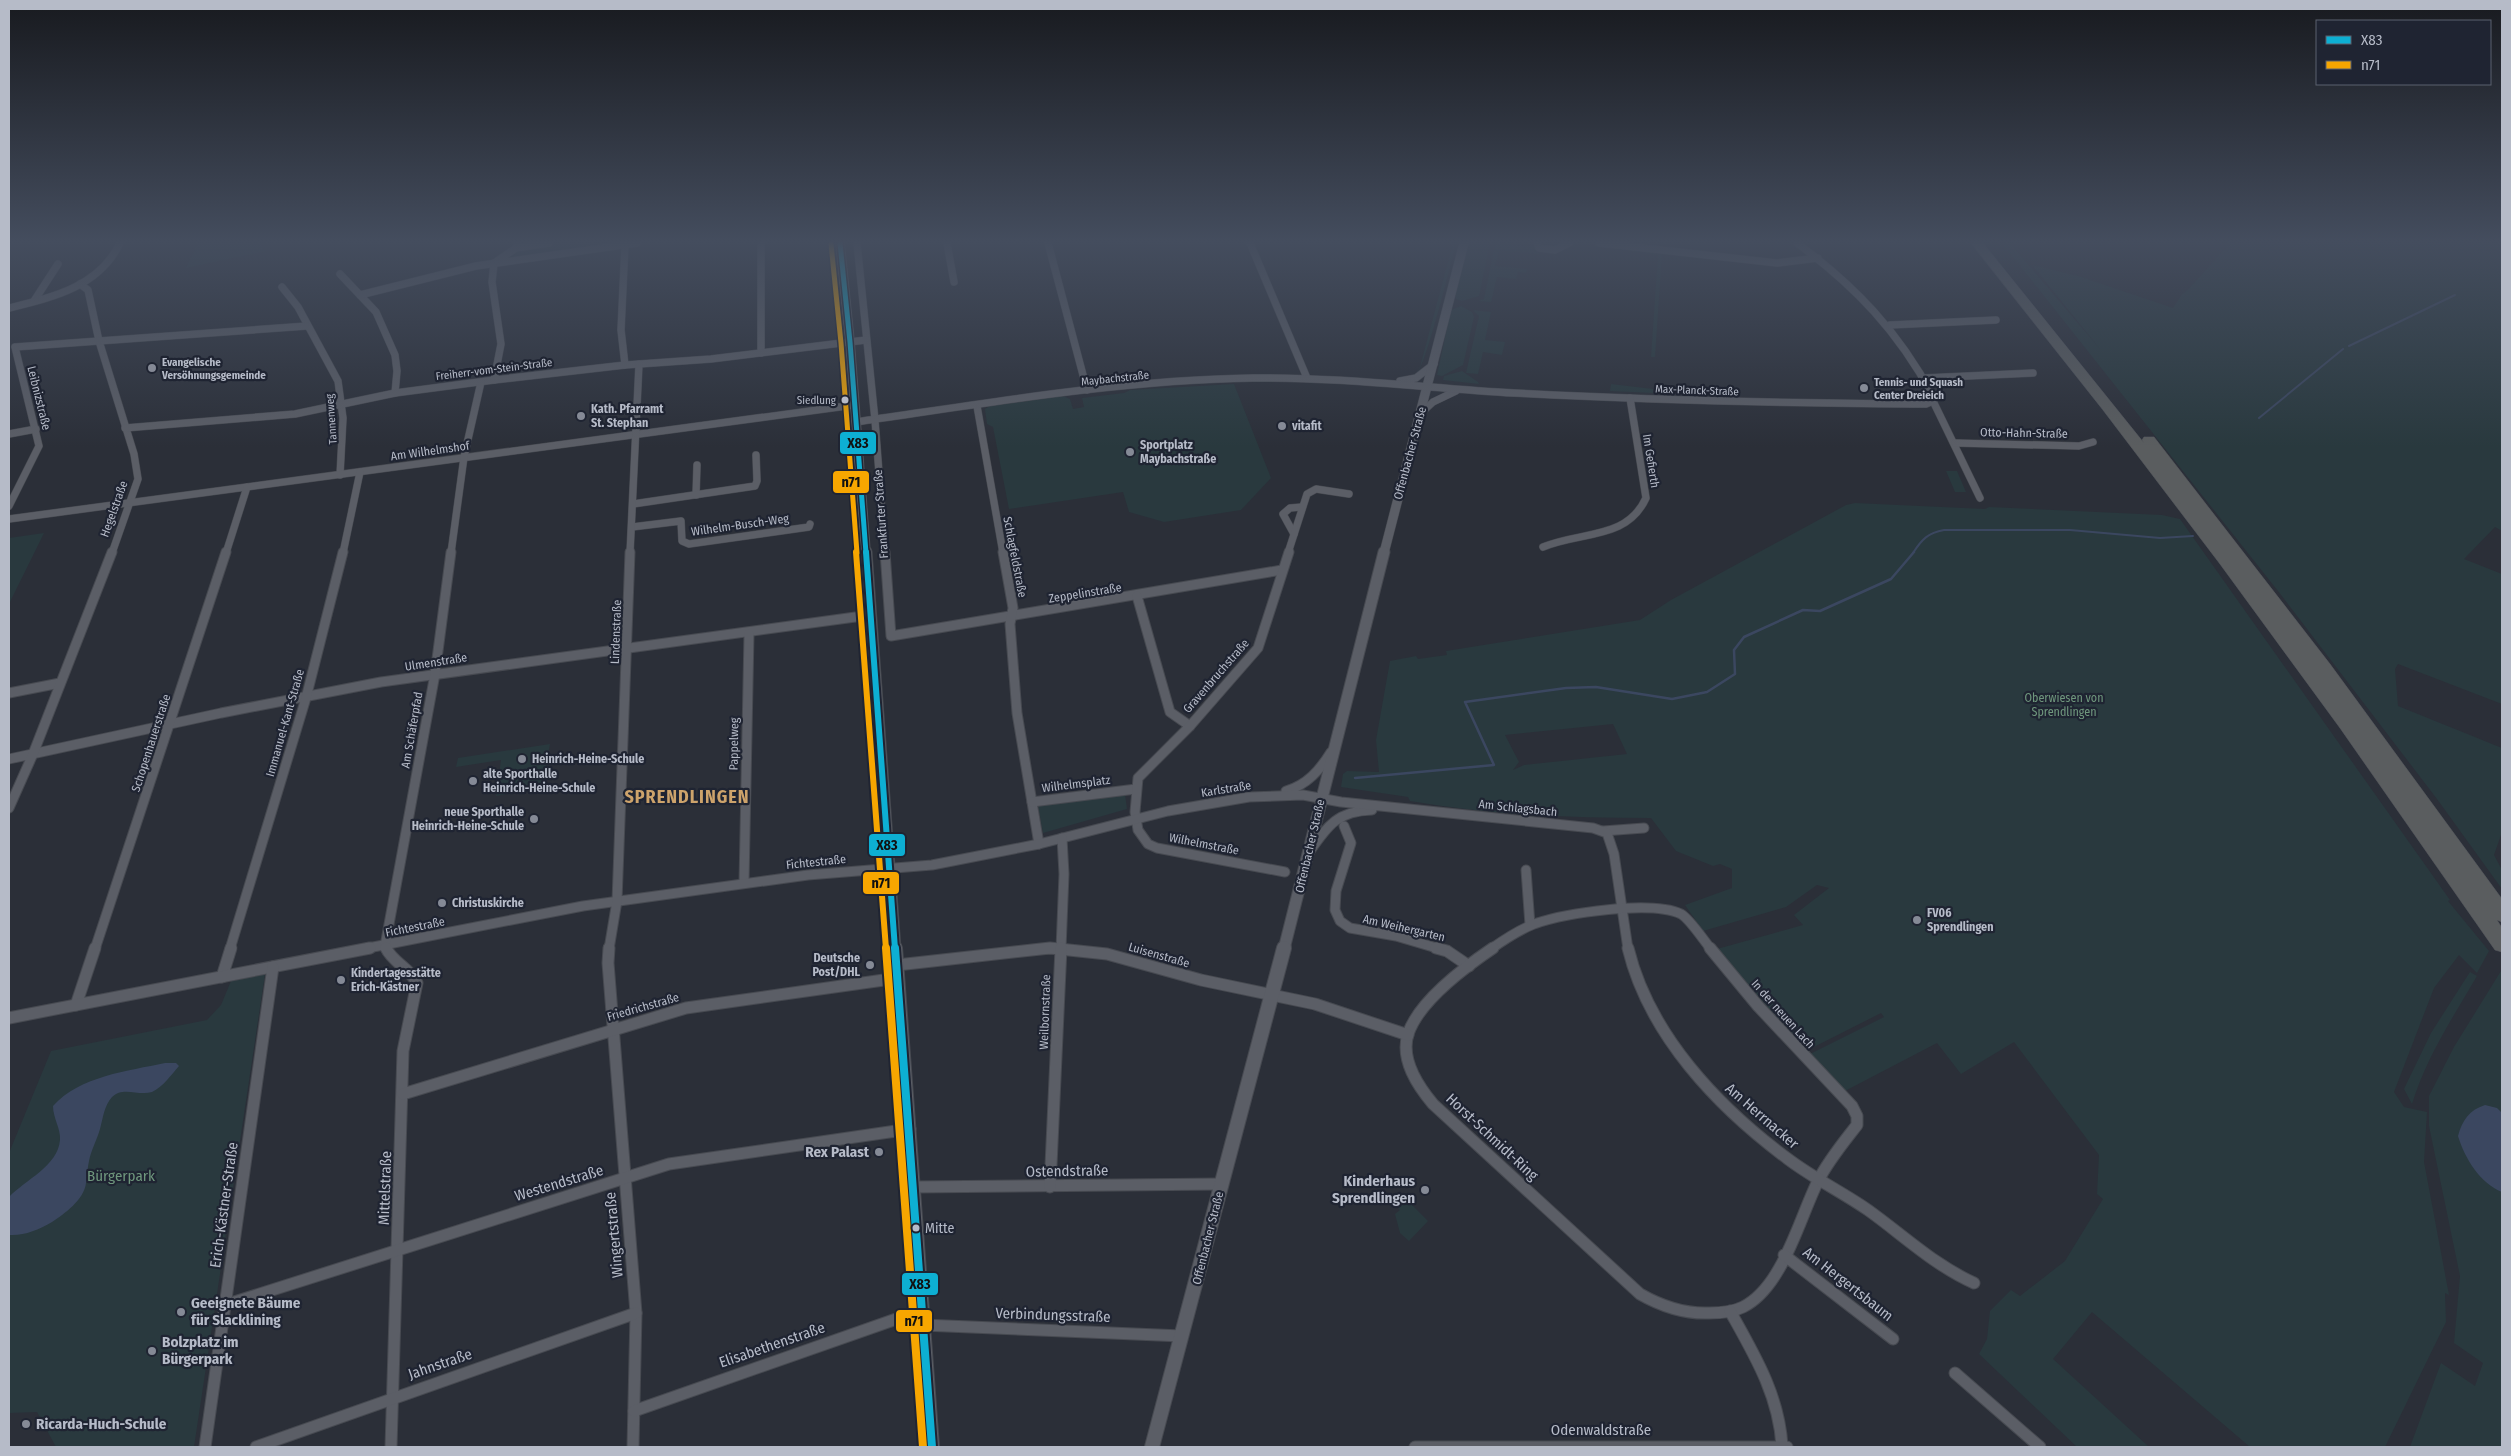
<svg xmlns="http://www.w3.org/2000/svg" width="2511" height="1456" viewBox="0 0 2511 1456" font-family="'Fira Sans Condensed',sans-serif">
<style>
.green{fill:#29393e;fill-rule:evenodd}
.water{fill:#3b4760}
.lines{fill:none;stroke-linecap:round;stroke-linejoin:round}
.stream-far1{stroke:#3b4760;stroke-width:2}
.stream{stroke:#3b4760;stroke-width:2.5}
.minor-far2-casing{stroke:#474a51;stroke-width:8}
.minor-far1-casing{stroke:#474a51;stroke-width:11}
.minor-casing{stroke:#474a51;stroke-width:13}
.tertiary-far2-casing{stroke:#474a51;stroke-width:10}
.tertiary-far1-casing{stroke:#474a51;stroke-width:13}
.tertiary-casing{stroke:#474a51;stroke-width:16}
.motorway-casing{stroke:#484b53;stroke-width:1}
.minor-far2{stroke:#5b5e66;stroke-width:7}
.minor-far1{stroke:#5b5e66;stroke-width:9}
.minor{stroke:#5b5e66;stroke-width:11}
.tertiary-far2{stroke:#5b5e66;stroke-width:9}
.tertiary-far1{stroke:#5b5e66;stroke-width:11}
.tertiary{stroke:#5b5e66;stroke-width:14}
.motorway{fill:#5a5d5f;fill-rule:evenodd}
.bus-1-far2-casing{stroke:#1f2432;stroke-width:8}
.bus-1-far1-casing{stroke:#1f2432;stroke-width:10}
.bus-1-casing{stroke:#1f2432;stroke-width:12}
.bus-2-far2-casing{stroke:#1f2432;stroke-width:8}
.bus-2-far1-casing{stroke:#1f2432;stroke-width:10}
.bus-2-casing{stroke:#1f2432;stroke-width:12}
.bus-1-far2{stroke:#0dafd3;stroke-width:5}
.bus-1-far1{stroke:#0dafd3;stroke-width:6}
.bus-1{stroke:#0dafd3;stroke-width:8}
.bus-2-far2{stroke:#f7a600;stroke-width:5}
.bus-2-far1{stroke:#f7a600;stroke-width:6}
.bus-2{stroke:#f7a600;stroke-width:8}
.poi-dot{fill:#858a96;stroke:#1f2432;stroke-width:2}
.bus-dot{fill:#b6bbc8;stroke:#1f2432;stroke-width:2}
.labels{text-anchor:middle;stroke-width:4.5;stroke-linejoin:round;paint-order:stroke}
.far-poi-label{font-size:11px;font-weight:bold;fill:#b6bbc8;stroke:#1f2432;text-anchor:start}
.far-street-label{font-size:11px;fill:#b6bbc8;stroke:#1f2432}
.bus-label{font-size:11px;fill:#b6bbc8;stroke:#1f2432;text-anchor:end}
.street-label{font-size:12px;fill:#b6bbc8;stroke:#1f2432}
.poi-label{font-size:12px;font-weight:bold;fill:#b6bbc8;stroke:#1f2432;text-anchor:start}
.park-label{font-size:12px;fill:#6f977d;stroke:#1f2432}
.near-bus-label{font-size:14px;fill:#b6bbc8;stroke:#1f2432;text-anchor:start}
.near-street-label{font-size:15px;fill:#b6bbc8;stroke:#1f2432}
.near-poi-label{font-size:15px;font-weight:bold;fill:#b6bbc8;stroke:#1f2432;text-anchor:start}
.near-park-label{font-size:15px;fill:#6f977d;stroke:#1f2432}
.district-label{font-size:18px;font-weight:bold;letter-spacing:1px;fill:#cda36b;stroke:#1f2432}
.line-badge{stroke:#1f2432;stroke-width:2}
.pale-badge-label{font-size:14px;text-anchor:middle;font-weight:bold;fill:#111}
</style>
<rect width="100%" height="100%" fill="#2b2f38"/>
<g class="green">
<path d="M198,243h61l7,8 -80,17z"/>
<path d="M559,243h34v4l-89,12 15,-10z"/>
<path d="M1453,243h3c-5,19 -30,124 -40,131l4,-7z"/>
<path d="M1467,243h23l-11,53 -17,5 -6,-2 -2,-8z"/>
<path d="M2002,243h8l90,106 -68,-84 46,11 95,32 9,-14 5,-3 43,-48h272v288l-7,-4 -31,32 38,15v130l-104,-40 -3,5 3,37 104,42v84l-8,23 8,15v19l-65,-90 -159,-208z"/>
<path d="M1495,245l37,1 7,5 -1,3 -39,-4 -4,16 32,3 -1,4 -8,-1 -2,7 -19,-2 -6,25 -13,-1 6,-2z"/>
<path d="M1612,248l50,6 -7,103h-4l7,-102z"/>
<path d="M1461,306l11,6 2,5 -11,48 -21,11 -5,-1 14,-65z"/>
<path d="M1473,310l18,2 -6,28 20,2 -3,13 -19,-3 -5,22 -12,-1 13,-57z"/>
<path d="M1462,371l16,11 1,2 -36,-4 1,-4z"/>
<path d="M1234,384l37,94 -30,32 -77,12 -35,-10 -6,-20 -114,17 -16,-82 -6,-3 -2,-15 5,-3 73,-10 7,3 3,10 11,-2 -2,-9 42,-5 6,-3z"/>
<path d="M1611,384l42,5v4l-43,-2z"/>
<path d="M1946,471h11l9,21h-11z"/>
<path d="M1855,503l130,6 4,-2 173,8 18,4 270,381 -2,1 41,50 -12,22 -18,-18 -25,33 -40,104 10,15 23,5 -3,50 25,133 -4,-2 1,29 -61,125h-135l-158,-135 -39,47 96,88h-72l-98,-93 8,-15 3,-28 21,-21 9,6 45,-35 38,-62 -6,-5 2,-39 -85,-113 -53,32 -24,-31 -94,49 -35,-37 76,-38 -3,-4 -77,39 -87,-103 86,-24 -9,-10 35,-27 -12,-3 -31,22 -83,24 -18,-26 47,-17v-19l-12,-5 -7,2 -37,-15 -25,-33c-80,0 -162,-3 -241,-17l-2,-4 -67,-10 2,-13 4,-3 32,1 -3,-32 14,-79 26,-5 2,3 29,-4 -1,-4 194,-31 31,-20 175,-95zM1613,724l14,30 -103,11 -11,5 6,-8 -14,-27z"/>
<path d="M44,533l-35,71v-66z"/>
<path d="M550,744l-8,44 -46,8 5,-36 -45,7 2,-9z"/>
<path d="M1125,794l2,15 -84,24 -5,-27z"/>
<path d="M2501,971l1,476h-92l31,-84 34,23 8,-23 -29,-20 6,-67 -31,-150v-30l25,-49z"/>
<path d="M2470,972l7,4c-24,41 -51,82 -65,128l-8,-15 27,-56z"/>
<path d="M265,974l-71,473h-138l-19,-35 -28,1v-260l42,-102 156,-31 14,-15 10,-24z"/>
<path d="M1402,1200l6,1 20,20 -19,20 -9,-8 -5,-19 5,-4 -5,-6z"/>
</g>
<g class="water">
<path d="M165,1063h11l3,3c-8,9 -16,21 -27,26 -14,4 -29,-6 -40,5 -8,9 -9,21 -12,32 -3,11 -9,21 -11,32 -2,7 -1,15 -3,22 -2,17 -22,31 -34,39 -14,8 -28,14 -43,13v-38c16,-17 49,-31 51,-57 1,-11 -7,-22 -7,-34 27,-30 75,-35 112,-43z"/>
<path d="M2485,1105l12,3 5,5v79c-22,-9 -37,-33 -44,-56 4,-15 11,-26 27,-31z"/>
</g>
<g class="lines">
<g class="stream-far1">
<path d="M2349,346l106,-51"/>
<path d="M2259,418l84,-69"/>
<path d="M1913,553c9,-14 15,-20 31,-23h126l90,8 33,-2"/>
</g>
<path class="stream" d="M1355,778l139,-13 -29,-63 101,-14 30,-1 76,12 35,-7 28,-18 -1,-24 10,-13 59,-27 17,1 71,-32 23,-27"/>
<defs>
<g id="minor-far2">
<path d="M761,243v110"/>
<path d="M857,243l18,177 10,133"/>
<path d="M947,243l7,39"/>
<path d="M1048,243l39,147"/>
<path d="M1250,243l57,135"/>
<path d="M1537,243l2,5 16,2 14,-7"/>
<path d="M1599,243l178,20 41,-5"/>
<path d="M1797,243c59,44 101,88 136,153v5l47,97"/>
<path d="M625,245l-4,85 4,35"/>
<path d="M516,248l33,-5"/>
<path d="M497,261l19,-13 1,-5"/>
<path d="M494,263l-2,19 9,62 -7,36"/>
<path d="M340,274l36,38 19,43 2,16 -2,22"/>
<path d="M80,284l8,6 11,51 35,113 4,25 -26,74"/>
<path d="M282,287l16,20 40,74 5,37 -3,57"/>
<path d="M360,295l116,-29 161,-23"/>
<path d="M34,301l24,-37"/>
<path d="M9,308c44,-11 90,-21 111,-65"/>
<path d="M1890,325l106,-5"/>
<path d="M1924,378l109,-5"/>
<path d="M1400,381l16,-3 18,-14"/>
<path d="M977,406l26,147"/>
<path d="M1422,412l11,-10 23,-11"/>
<path d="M856,422c131,-19 264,-42 397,-44 88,-1 174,10 261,15 133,7 267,10 400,11h12l7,-3"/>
<path d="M125,428l170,-14 100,-21 99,-13 131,-15 86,-6 155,-19"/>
<path d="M9,434l27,-5"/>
<path d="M1955,443l124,3 14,-4"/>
<path d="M696,495l1,-30"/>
<path d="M633,504l122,-18 2,-5 -1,-26"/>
<path d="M9,506l30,-60 -24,-99 292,-21"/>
<path d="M9,519l845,-114"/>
<path d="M632,527l49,-6 1,20 7,3 120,-17 1,-3"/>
<path d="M1294,534l-11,-20 7,-6 12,-1"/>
<path d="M1543,547c38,-16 84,-7 103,-49l-16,-100"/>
<path d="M226,553l21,-66"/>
<path d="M343,553l17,-81"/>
<path d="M451,553l13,-96 17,-75"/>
<path d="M630,553l9,-189"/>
<path d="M1288,553l19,-59 9,-5 33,5"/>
</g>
<g id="minor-far1">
<path d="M885,552l6,84 391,-66"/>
<path d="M1003,552l10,56 -3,16 7,89 22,131"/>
<path d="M1137,596l33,116 20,14"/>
<path d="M9,693l51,-10"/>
<path d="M9,759l212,-46 160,-31 489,-67"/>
<path d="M1286,791c21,-6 34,-21 45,-39"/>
<path d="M1032,802l104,-13"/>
<path d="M9,808l24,-54 79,-202"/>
<path d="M1344,826l7,17 -15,48 -1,19 5,11 10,7 46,8 44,13"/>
<path d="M1603,831l41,-3"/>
<path d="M1310,851c18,-26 28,-40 62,-41"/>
<path d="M1526,870l4,55"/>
<path d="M1285,872l-128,-24 -9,-4 -10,-14 -3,-18 3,-34 52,-52 68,-78 31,-96"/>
<path d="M744,883l5,-249"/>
<path d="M95,949l131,-397"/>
<path d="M230,949l76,-251 37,-146"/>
<path d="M363,949l220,-43 225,-31 124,-10 107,-21 129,-33 81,-14 54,-2 38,7 252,26 14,5 7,21 14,95"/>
<path d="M386,949l-1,-3 50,-272 16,-122"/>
<path d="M609,949l8,-48 13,-349"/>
<path d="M1042,949h16"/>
<path d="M1061,949l3,-75 -2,-36"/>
<path d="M1491,949c14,-10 28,-19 43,-25 32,-11 117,-24 147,-10 9,5 23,27 30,35"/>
</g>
<g id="minor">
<path d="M386,948c7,15 24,20 31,35l-14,68 -12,396"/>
<path d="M609,948l-1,15 28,350 -3,134"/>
<path d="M1436,948l11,3 22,15"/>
<path d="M1493,948c-28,19 -74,53 -85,86 -8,26 10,52 25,70l207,190c21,12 44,20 69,19 11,0 24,-1 34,-6 40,-20 56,-88 75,-126 10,-20 25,-38 39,-56v-9l-5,-10 -94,-100 -48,-58"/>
<path d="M1628,948c21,87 90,159 160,211 25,19 54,33 80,51 35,25 66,55 106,73"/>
<path d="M897,965l153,-17 57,6 94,26 114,24 93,31"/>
<path d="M222,977l9,-29"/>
<path d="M76,1005l19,-57"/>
<path d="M9,1018l361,-70"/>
<path d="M403,1094l283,-86 212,-30"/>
<path d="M913,1187l309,-3"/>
<path d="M1050,1187l11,-239"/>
<path d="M1784,1255l109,84"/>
<path d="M225,1305l444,-141 241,-35"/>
<path d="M1730,1311c24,43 49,84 52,135"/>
<path d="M923,1325l259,11"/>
<path d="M1955,1373l85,74"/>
<path d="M634,1411l288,-101"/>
<path d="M205,1447l68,-480"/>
<path d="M256,1447l380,-134"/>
<path d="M1415,1447h372"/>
</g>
<g id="tertiary-far2">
<path d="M840,243l10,99 16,211"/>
<path d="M1384,553l80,-310"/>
</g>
<g id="tertiary-far1">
<path d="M866,552l29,397"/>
<path d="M1284,949l100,-397"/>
</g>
<g id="tertiary">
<path d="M895,948l37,499"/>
<path d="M1152,1447l132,-499"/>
</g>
<path id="motorway" d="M1971,243h12l161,200 -2,-3 2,-3h10l176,227 172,235v23l-5,-2 5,8v24l-7,-2 -155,-222 -120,-164 -117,-154z"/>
</defs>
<use href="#minor-far2" class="minor-far2-casing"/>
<use href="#minor-far1" class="minor-far1-casing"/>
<use href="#minor" class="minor-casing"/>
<use href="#tertiary-far2" class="tertiary-far2-casing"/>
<use href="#tertiary-far1" class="tertiary-far1-casing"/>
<use href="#tertiary" class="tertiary-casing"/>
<use href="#motorway" class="motorway-casing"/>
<use href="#minor-far2" class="minor-far2"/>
<use href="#minor-far1" class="minor-far1"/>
<use href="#minor" class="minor"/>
<use href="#tertiary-far2" class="tertiary-far2"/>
<use href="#tertiary-far1" class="tertiary-far1"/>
<use href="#tertiary" class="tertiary"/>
<use href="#motorway" class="motorway"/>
<defs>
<path id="bus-1-far2" d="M840,243l10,99 16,211"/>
<path id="bus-1-far1" d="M866,552l29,397"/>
<path id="bus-1" d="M895,948l37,499"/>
<path id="bus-2-far2" d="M831,244l10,99 16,210"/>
<path id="bus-2-far1" d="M856,552l30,397"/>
<path id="bus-2" d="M886,948l37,499"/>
</defs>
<use href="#bus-1-far2" class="bus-1-far2-casing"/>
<use href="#bus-1-far1" class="bus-1-far1-casing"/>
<use href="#bus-1" class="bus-1-casing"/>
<use href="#bus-2-far2" class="bus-2-far2-casing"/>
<use href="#bus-2-far1" class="bus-2-far1-casing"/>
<use href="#bus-2" class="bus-2-casing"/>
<use href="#bus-1-far2" class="bus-1-far2"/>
<use href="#bus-1-far1" class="bus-1-far1"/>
<use href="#bus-1" class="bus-1"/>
<use href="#bus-2-far2" class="bus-2-far2"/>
<use href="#bus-2-far1" class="bus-2-far1"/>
<use href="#bus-2" class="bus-2"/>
</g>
<linearGradient id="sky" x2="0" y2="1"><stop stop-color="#181a1f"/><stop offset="0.54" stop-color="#444d5e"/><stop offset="1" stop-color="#444d5e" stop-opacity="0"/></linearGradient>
<rect width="2511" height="447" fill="url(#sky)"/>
<g class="poi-dot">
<circle cx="152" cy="368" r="5"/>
<circle cx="1864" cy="388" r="5"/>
<circle cx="581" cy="416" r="5"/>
<circle cx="1282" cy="426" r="5"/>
<circle cx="1130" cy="452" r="5"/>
<circle cx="522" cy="759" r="5"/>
<circle cx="473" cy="781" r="5"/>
<circle cx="534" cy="819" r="5"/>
<circle cx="442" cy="903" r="5"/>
<circle cx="1917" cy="920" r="5"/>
<circle cx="870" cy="965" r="5"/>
<circle cx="341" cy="980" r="5"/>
<circle cx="879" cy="1152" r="5"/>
<circle cx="1425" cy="1190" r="5"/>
<circle cx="181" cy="1312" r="5"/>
<circle cx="152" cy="1351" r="5"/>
<circle cx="26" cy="1424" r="5"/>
</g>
<g class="bus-dot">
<circle cx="845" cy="400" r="4.5"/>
<circle cx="916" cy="1228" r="4.5"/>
</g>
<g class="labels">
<g class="far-poi-label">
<text x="162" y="366">Evangelische<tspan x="162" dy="13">Versöhnungsgemeinde</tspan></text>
<text x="1874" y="386">Tennis- und Squash<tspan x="1874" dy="13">Center Dreieich</tspan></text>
</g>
<g class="far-street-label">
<text transform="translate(494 369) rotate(-7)" y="4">Freiherr-vom-Stein-Straße</text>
<text transform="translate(1115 378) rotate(-6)" y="4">Maybachstraße</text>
<text transform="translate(1697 390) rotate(2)" y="4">Max-Planck-Straße</text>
<text transform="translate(331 419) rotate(-94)" y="4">Tannenweg</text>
</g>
<g class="bus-label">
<text x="836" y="404">Siedlung</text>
</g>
<g class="street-label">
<text transform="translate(39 398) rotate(76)" y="4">Leibnizstraße</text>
<text transform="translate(2024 433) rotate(1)" y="4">Otto-Hahn-Straße</text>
<text transform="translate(430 451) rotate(-8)" y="4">Am Wilhelmshof</text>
<text transform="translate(1410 453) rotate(-75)" y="4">Offenbacher Straße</text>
<text transform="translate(1651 461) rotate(81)" y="4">Im Gefierth</text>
<text transform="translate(114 509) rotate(-70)" y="4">Hegelstraße</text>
<text transform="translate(881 514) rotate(-94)" y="4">Frankfurter Straße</text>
<text transform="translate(740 525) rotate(-8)" y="4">Wilhelm-Busch-Weg</text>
<text transform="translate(1015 557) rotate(79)" y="4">Schlagfeldstraße</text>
<text transform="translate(1085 593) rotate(-9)" y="4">Zeppelinstraße</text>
<text transform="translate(616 632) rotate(-88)" y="4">Lindenstraße</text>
<text transform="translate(436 662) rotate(-9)" y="4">Ulmenstraße</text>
<text transform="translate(1216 676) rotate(-49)" y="4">Gravenbruchstraße</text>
<text transform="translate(285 723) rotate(-74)" y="4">Immanuel-Kant-Straße</text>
<text transform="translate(412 730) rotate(-80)" y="4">Am Schäferpfad</text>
<text transform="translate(151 743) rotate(-72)" y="4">Schopenhauerstraße</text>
<text transform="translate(734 744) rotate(-89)" y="4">Pappelweg</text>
<text transform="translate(1076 784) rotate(-7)" y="4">Wilhelmsplatz</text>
<text transform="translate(1226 789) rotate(-9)" y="4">Karlstraße</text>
<text transform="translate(1518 808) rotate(6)" y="4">Am Schlagsbach</text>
<text transform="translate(1204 844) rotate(11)" y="4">Wilhelmstraße</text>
<text transform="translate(1310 846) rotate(-77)" y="4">Offenbacher Straße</text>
<text transform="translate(816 862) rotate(-6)" y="4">Fichtestraße</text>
<text transform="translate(415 927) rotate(-11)" y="4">Fichtestraße</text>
<text transform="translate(1404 928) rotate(13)" y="4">Am Weihergarten</text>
<text transform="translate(1159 955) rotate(16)" y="4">Luisenstraße</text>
<text transform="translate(643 1007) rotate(-16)" y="4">Friedrichstraße</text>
<text transform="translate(1045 1012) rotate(-88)" y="4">Weilbornstraße</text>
<text transform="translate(1783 1014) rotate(48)" y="4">In der neuen Lach</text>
<text transform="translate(1208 1238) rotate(-76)" y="4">Offenbacher Straße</text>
</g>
<g class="poi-label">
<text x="591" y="413">Kath. Pfarramt<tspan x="591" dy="14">St. Stephan</tspan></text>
<text x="1292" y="430">vitafit</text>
<text x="1140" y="449">Sportplatz<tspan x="1140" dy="14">Maybachstraße</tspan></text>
<text x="532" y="763">Heinrich-Heine-Schule</text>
<text x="483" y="778">alte Sporthalle<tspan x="483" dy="14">Heinrich-Heine-Schule</tspan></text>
<text x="524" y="816" text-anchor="end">neue Sporthalle<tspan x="524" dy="14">Heinrich-Heine-Schule</tspan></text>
<text x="452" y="907">Christuskirche</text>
<text x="1927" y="917">FV06<tspan x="1927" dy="14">Sprendlingen</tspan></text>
<text x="860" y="962" text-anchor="end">Deutsche<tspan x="860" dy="14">Post/DHL</tspan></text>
<text x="351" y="977">Kindertagesstätte<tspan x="351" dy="14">Erich-Kästner</tspan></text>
</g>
<g class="park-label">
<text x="2064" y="702">Oberwiesen von<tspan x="2064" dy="14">Sprendlingen</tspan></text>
</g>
<g class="near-bus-label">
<text x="925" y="1233">Mitte</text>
</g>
<g class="near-street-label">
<text transform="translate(1762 1116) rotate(41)" y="5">Am Herrnacker</text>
<text transform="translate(1492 1137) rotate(43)" y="5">Horst-Schmidt-Ring</text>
<text transform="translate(1067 1171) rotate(-1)" y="5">Ostendstraße</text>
<text transform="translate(559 1183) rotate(-17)" y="5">Westendstraße</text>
<text transform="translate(385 1188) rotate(-88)" y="5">Mittelstraße</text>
<text transform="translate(224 1205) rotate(-82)" y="5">Erich-Kästner-Straße</text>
<text transform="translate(614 1235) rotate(-95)" y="5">Wingertstraße</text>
<text transform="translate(1848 1284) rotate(38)" y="5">Am Hergertsbaum</text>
<text transform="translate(1053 1315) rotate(2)" y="5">Verbindungsstraße</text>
<text transform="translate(772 1345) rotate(-19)" y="5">Elisabethenstraße</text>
<text transform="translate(440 1364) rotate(-19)" y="5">Jahnstraße</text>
<text x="1601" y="1435">Odenwaldstraße</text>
</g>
<g class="near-poi-label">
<text x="869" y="1157" text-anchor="end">Rex Palast</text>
<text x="1415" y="1186" text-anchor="end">Kinderhaus<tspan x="1415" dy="17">Sprendlingen</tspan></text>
<text x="191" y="1308">Geeignete Bäume<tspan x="191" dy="17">für Slacklining</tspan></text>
<text x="162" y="1347">Bolzplatz im<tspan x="162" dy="17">Bürgerpark</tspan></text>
<text x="36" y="1429">Ricarda-Huch-Schule</text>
</g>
<g class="near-park-label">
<text x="121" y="1181">Bürgerpark</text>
</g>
<g class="district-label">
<text x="687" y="803">SPRENDLINGEN</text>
</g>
</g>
<g class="line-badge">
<rect x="839" y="431" width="38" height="24" rx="5" fill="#0dafd3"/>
<rect x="832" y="470" width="38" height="24" rx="5" fill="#f7a600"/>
<rect x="868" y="833" width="38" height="24" rx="5" fill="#0dafd3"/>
<rect x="862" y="871" width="38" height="24" rx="5" fill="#f7a600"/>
<rect x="901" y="1272" width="38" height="24" rx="5" fill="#0dafd3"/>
<rect x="895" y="1309" width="38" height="24" rx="5" fill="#f7a600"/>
</g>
<g class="pale-badge-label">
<text x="858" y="448">X83</text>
<text x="851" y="487">n71</text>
<text x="887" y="850">X83</text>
<text x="881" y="888">n71</text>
<text x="920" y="1289">X83</text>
<text x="914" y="1326">n71</text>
</g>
<rect width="2511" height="1456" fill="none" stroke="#b6bbc8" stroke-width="20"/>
<rect x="2316" y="20" width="175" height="65" fill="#1f2432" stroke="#5b606e"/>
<rect x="2326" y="36" width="25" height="8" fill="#0dafd3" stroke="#5b606e"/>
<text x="2361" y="45" font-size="15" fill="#b6bbc8">X83</text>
<rect x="2326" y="61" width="25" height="8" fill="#f7a600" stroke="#5b606e"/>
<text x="2361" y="70" font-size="15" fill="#b6bbc8">n71</text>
</svg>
